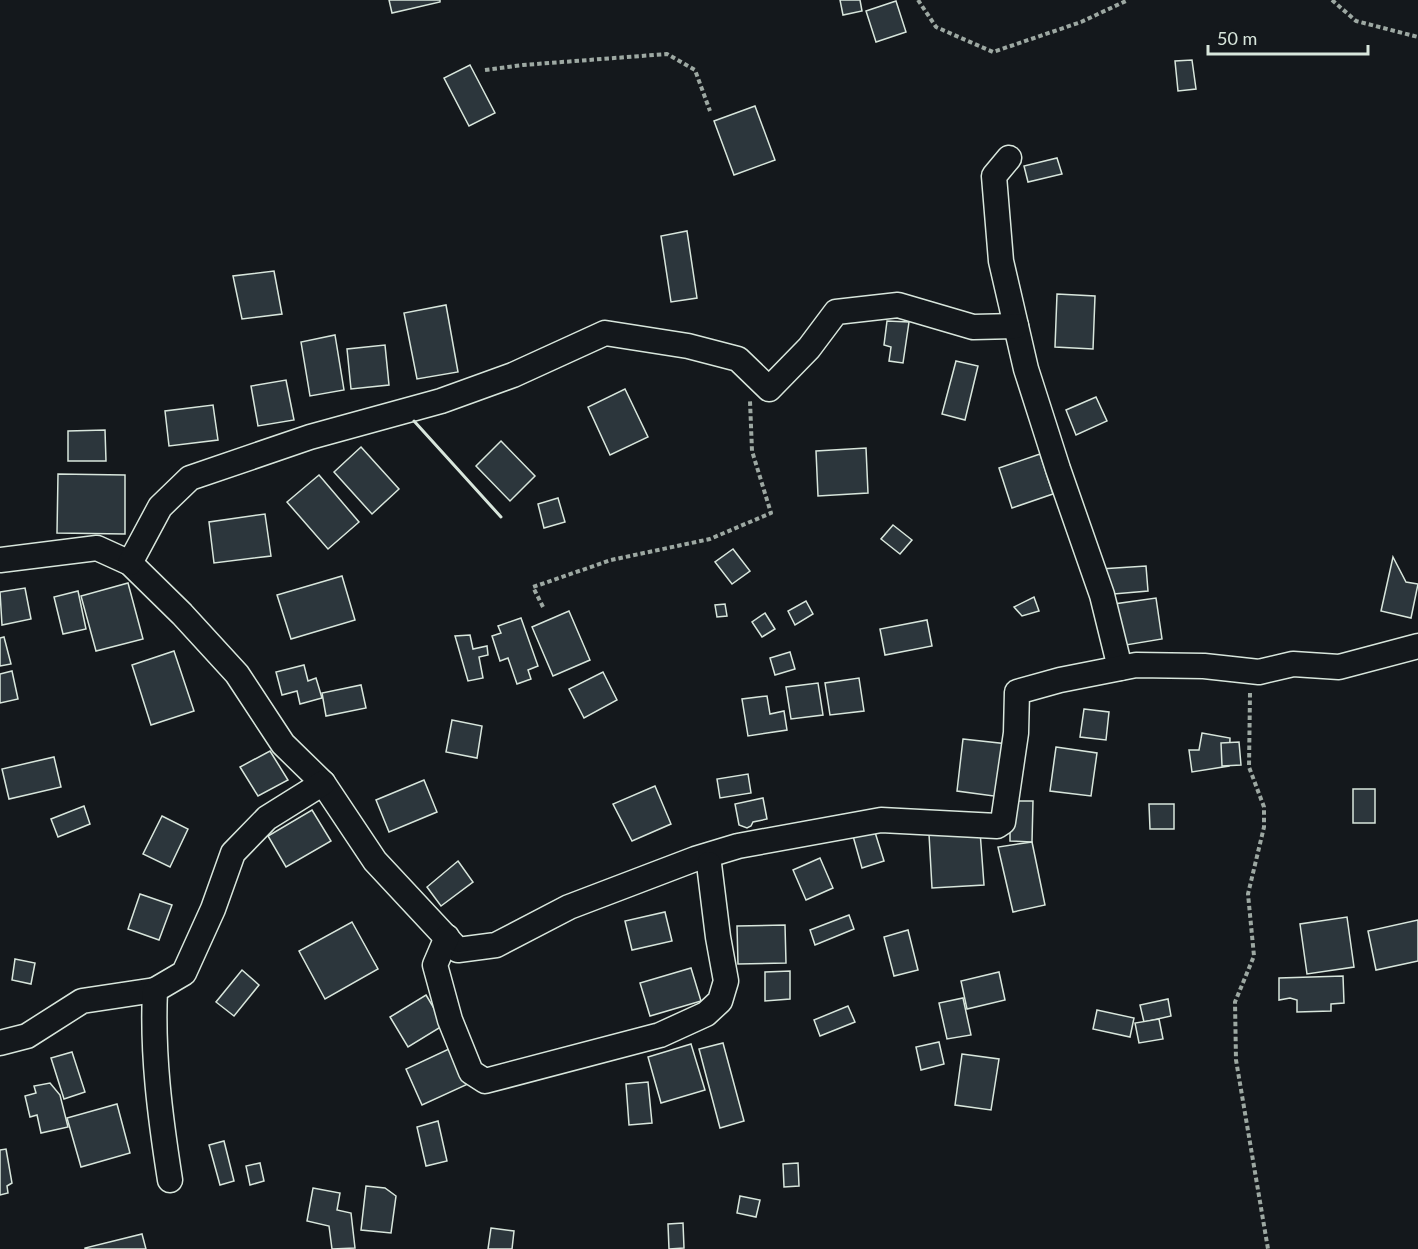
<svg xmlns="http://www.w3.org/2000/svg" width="1418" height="1249" viewBox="0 0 1418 1249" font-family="Lato,sans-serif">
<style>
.building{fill:#2c363c;stroke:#d8e6dc;stroke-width:1.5}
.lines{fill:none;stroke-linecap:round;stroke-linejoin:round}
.minor-casing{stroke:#d8e6dc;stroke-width:27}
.path{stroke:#9da8a2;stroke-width:4;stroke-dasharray:4.5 3;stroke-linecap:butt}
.minor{stroke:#14181c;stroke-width:24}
.wall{stroke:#d8e6dc;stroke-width:3}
</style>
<rect width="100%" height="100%" fill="#14181c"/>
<g class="building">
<path d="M389,0h51v2l-48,11z"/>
<path d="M840,0h20l2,11 -19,4z"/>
<path d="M896,1l10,31 -30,10 -10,-31z"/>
<path d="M1192,60l4,29 -18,2 -3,-30z"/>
<path d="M470,65l25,48 -26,13 -25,-48z"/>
<path d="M755,106l20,54 -41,15 -20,-54z"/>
<path d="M1057,158l5,16 -34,8 -4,-16z"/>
<path d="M687,231l10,67 -26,4 -10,-66z"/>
<path d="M274,271l8,43 -40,5 -9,-43z"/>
<path d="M1057,294l38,2 -2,53 -38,-2z"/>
<path d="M446,305l12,67 -41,7 -13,-66z"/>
<path d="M887,321l22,1 -6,41 -14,-2 2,-14 -7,-2z"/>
<path d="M335,335l9,55 -34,6 -9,-54z"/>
<path d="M385,345l4,40 -38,4 -4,-40z"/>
<path d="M956,361l22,5 -13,54 -23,-6z"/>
<path d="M286,380l8,40 -36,6 -7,-40z"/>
<path d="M625,389l23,48 -38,18 -22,-48z"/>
<path d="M1096,397l11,24 -31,14 -10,-25z"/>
<path d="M213,405l5,35 -49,6 -4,-35z"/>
<path d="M105,430l1,31h-38v-30z"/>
<path d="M501,441l34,35 -25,25 -34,-35z"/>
<path d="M361,447l38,42 -27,25 -38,-42z"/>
<path d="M866,448l2,45 -50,3 -2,-45z"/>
<path d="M1040,454l13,40 -41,14 -13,-40z"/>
<path d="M58,474l67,1v59l-68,-1z"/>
<path d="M319,475l40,47 -31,27 -41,-47z"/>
<path d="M558,498l7,24 -21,6 -6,-24z"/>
<path d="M265,514l6,42 -57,7 -5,-41z"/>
<path d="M893,525l19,15 -12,14 -19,-15z"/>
<path d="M733,549l17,22 -18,13 -17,-22z"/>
<path d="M1393,557l13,25 12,2 -7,34 -30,-7z"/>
<path d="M1146,566l2,25 -46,4 -2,-26z"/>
<path d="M342,576l13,44 -64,19 -14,-44z"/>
<path d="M128,583l15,56 -47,12 -15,-55z"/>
<path d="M25,588l6,31 -29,6 -2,-33z"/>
<path d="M78,591l8,38 -23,5 -9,-37z"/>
<path d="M1034,597l5,14 -17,5 -8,-9z"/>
<path d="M1156,598l6,41 -42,7 -6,-42z"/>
<path d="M806,601l7,13 -18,11 -7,-14z"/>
<path d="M725,604l2,12 -10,1 -2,-12z"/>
<path d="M569,611l21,49 -37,16 -21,-49z"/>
<path d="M765,613l10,16 -13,8 -10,-15z"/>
<path d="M521,618l17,48 -10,4 3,9 -14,5 -9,-26 -8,3 -8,-25 9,-3 -3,-7z"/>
<path d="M927,620l5,26 -47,9 -5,-26z"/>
<path d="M470,635l3,14 14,-3 1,9 -9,2 4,21 -15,3 -13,-45z"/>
<path d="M4,637l7,27 -11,2v-28z"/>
<path d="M174,651l20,60 -43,14 -19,-60z"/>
<path d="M790,652l5,17 -20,6 -5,-17z"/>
<path d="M304,665l4,16 8,-3 6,20 -22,6 -3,-13 -15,4 -6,-23z"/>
<path d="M12,671l6,28 -18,4v-29z"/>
<path d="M603,672l14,28 -33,18 -15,-29z"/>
<path d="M859,678l5,33 -34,4 -5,-32z"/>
<path d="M818,683l5,32 -32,4 -5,-32z"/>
<path d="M361,685l5,23 -40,8 -4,-23z"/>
<path d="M767,696l3,18 14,-3 3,19 -39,6 -6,-37z"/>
<path d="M1084,709l25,3 -3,28 -26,-3z"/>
<path d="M452,720l30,6 -5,32 -31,-6z"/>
<path d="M1202,733l28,5 -1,28 -37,6 -3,-22h10z"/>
<path d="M963,739l45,5 -7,53 -44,-6z"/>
<path d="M1239,742l2,23 -19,1 -1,-23z"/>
<path d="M1056,747l41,6 -6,43 -41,-5z"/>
<path d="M270,751l18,29 -30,16 -18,-29z"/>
<path d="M54,757l7,30 -52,12 -7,-30z"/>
<path d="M748,774l3,19 -31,5 -3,-19z"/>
<path d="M424,780l13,32 -48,20 -13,-32z"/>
<path d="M655,786l16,38 -39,17 -19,-37z"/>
<rect x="1353" y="789" width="22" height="34"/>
<path d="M763,798l4,21 -14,3 -2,4 -4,2 -8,-3 -4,-21z"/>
<path d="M1010,801h23l-1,41 -22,-1z"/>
<path d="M1149,804h25v25h-24z"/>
<path d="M84,806l6,18 -32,13 -7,-18z"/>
<path d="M312,810l19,31 -45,26 -18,-31z"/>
<path d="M162,816l26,13 -18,38 -27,-13z"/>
<path d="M874,829l10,32 -22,7 -9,-32z"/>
<path d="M980,831l4,54 -52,3 -3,-54z"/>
<path d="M1032,842l13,63 -32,7 -15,-65z"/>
<path d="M820,858l13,30 -27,12 -13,-30z"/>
<path d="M458,861l15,21 -32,24 -14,-19z"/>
<path d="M140,894l32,11 -13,35 -31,-11z"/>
<path d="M665,912l7,29 -40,9 -7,-29z"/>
<path d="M849,915l5,14 -39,16 -5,-15z"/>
<path d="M1347,917l7,50 -47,7 -7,-50z"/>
<path d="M1418,920v41l-42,9 -8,-39z"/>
<path d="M352,922l26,47 -53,30 -26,-48z"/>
<path d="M785,925l1,38 -48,1 -1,-38z"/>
<path d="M908,930l10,40 -24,6 -10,-39z"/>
<path d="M15,959l20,4 -4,21 -19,-4z"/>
<path d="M691,968l10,33 -51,15 -10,-33z"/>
<path d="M242,970l17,15 -25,31 -18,-14z"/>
<path d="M790,971v28l-25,2v-29z"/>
<path d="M999,972l6,28 -38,9 -6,-28z"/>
<path d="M1343,976l1,27 -13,1v7l-34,1v-12l-7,-2 -11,2v-22z"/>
<path d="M426,995l18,30 -36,22 -18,-30z"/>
<path d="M963,998l8,37 -24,4 -8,-36z"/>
<path d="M1168,999l3,17 -27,6 -4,-17z"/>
<path d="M848,1006l7,16 -35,14 -6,-16z"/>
<path d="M1097,1010l37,8 -4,19 -37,-8z"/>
<path d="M1159,1019l4,20 -24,4 -4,-20z"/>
<path d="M939,1042l5,22 -23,6 -5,-23z"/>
<path d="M723,1043l21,78 -24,7 -21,-79z"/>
<path d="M691,1044l14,46 -44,13 -13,-46z"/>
<path d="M451,1048l17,36 -46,21 -16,-36z"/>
<path d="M72,1052l13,40 -21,7 -13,-41z"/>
<path d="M962,1054l37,5 -8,51 -36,-5z"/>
<path d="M648,1082l4,41 -23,2 -3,-41z"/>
<path d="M50,1083l10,12 8,32 -27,6 -4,-18 -7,2 -5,-21 11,-3 -2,-7z"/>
<path d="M117,1104l13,49 -49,14 -14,-49z"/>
<path d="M438,1121l9,40 -21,5 -9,-39z"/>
<path d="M224,1141l10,40 -14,4 -11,-40z"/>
<path d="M6,1149l6,34 -5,3 1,7 -8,2v-45z"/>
<path d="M260,1163l4,18 -14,4 -4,-19z"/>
<path d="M798,1163l1,23 -15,1 -1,-23z"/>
<path d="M366,1186l19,2 11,8 -5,37 -30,-3z"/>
<path d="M313,1188l27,5 -3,17 14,3 4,35 -23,1 -3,-23 -22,-5z"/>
<path d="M740,1196l20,4 -4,17 -19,-4z"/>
<path d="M683,1223l1,25 -15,1 -1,-25z"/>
<path d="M491,1228l23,3 -2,18h-24z"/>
<path d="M142,1234l4,15h-61v-1z"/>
</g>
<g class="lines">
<defs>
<g id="minor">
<path d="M1009,158l-15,18 7,85 25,108 32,100 44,126 18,73"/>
<path d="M0,560l97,-12 33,15 52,51 55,60 46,70 40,39 52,78 83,89 38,-5 73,-38 126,-48 43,-13 143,-26 116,6 6,-4 13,-89 1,-41 43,-12 76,-15 68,1 55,6 34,-8 46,3 79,-21"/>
<path d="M130,563l30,-56 30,-29 120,-41 131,-36 72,-26 92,-42 83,13 50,13 31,30 40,-41 27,-36 62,-7 75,22 43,-1"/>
<path d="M447,937l-12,28 15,55 21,52 14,9 175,-46 46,-21 14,-13 6,-20 -8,-44 -9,-73"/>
<path d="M0,1043l27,-7 55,-35 73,-11"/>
<path d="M170,1180c-10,-64 -18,-126 -15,-190l29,-17 29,-64 20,-56 34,-35 56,-35"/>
</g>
</defs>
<use href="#minor" class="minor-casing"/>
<g class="path">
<path d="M918,0l18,27 57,25 88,-30 47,-22"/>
<path d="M1332,0l24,21 62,16"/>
<path d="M485,70l38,-5 144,-11 28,16 15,41"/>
<path d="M543,607l-10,-20 78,-27 99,-21 61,-26 -19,-62 -2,-50"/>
<path d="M1250,693l-1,74 15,40v20l-16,67 6,62 -19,46 1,58 32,189"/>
</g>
<use href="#minor" class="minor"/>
<path class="wall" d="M414,421l87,96"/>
</g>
<path d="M1208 45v9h160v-9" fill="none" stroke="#d8e6dc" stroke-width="3"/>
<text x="1217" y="45" font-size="18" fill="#d8e6dc" stroke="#14181c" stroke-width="4.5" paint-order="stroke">50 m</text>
</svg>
